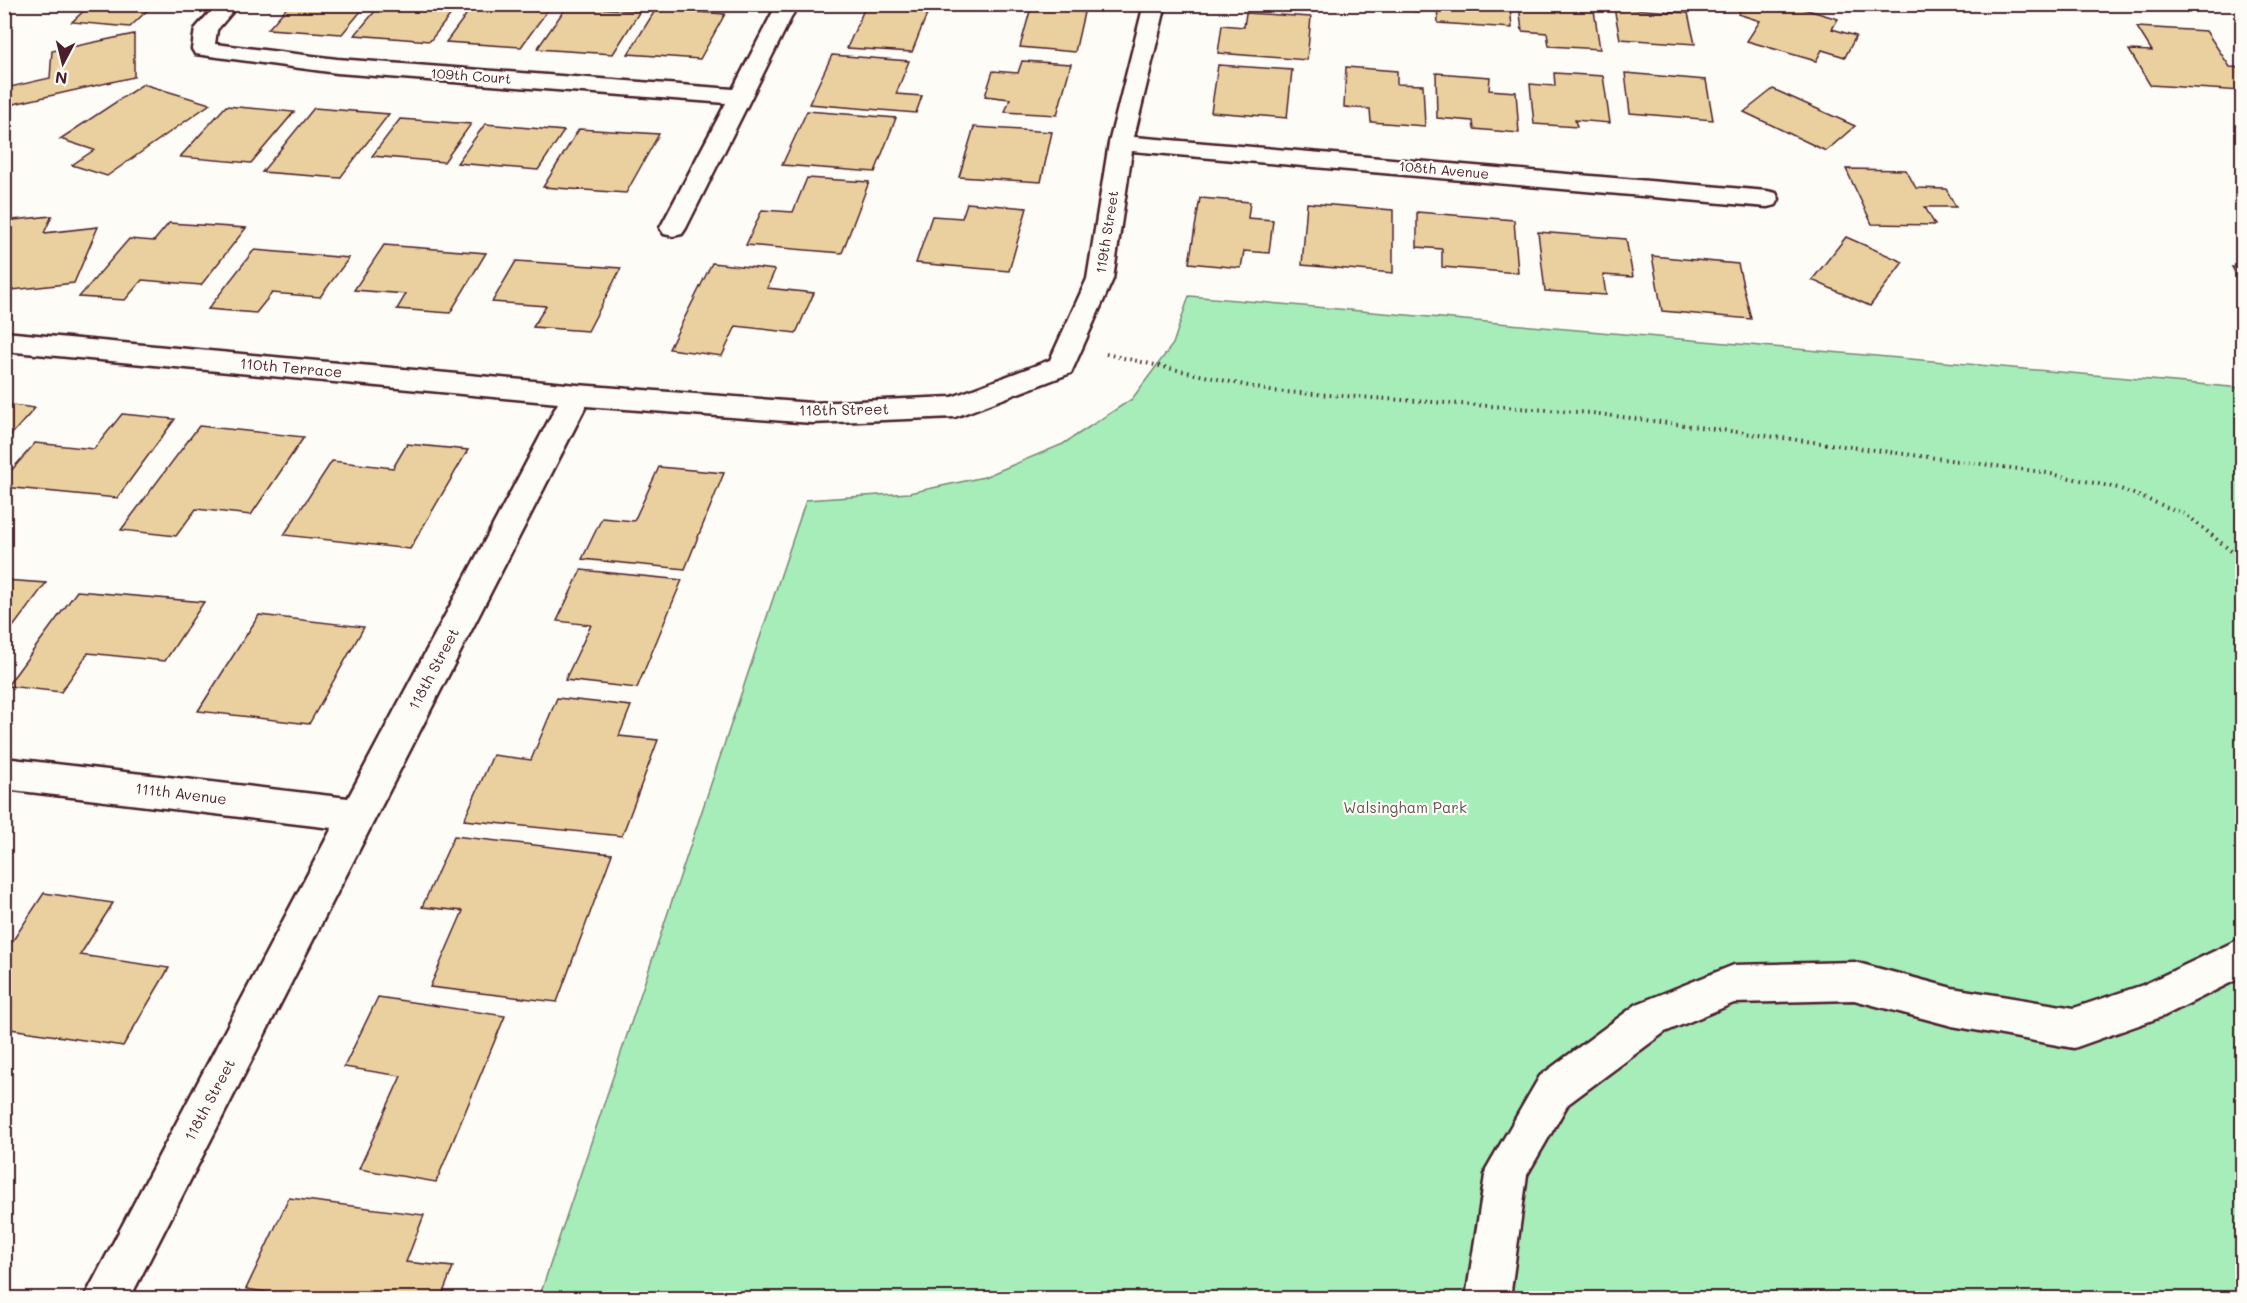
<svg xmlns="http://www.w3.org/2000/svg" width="2247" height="1303" viewBox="0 0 2247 1303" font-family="Mali,sans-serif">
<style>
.green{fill:#a6edba;stroke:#788672;stroke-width:1.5}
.building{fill:#ead09f;stroke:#4a1f2b;stroke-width:1.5}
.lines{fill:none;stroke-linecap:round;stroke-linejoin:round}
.street-casing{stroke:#4a1f2b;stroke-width:5}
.path-far1{stroke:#4a1f2b;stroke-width:4;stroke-dasharray:1.5 4.5;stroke-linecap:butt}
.path{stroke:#4a1f2b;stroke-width:4.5;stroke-dasharray:1.5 5;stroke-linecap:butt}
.street{fill:#fdfcf7;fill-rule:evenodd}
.labels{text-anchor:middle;stroke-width:4.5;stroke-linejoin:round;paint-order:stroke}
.far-street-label{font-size:14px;fill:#4a1f2b;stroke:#fdfcf7}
.street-label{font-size:15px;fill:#4a1f2b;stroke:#fdfcf7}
.park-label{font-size:15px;fill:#61524f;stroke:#fdfcf7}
</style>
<rect width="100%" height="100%" fill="#fdfcf7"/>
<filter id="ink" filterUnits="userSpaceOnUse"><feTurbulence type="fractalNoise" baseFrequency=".0167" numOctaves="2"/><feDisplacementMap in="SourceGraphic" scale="12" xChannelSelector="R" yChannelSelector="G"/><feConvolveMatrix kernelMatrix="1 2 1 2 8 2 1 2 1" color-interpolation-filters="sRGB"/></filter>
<g filter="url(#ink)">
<path class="green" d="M1189,296l1053,92v910h-1703l267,-798 103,-7 75,-16 79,-33 69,-45 41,-55z"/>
<g class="building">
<path d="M91,4h63l-24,23 -58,-5z"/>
<path d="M290,4h77l-25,30 -74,-5z"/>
<path d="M381,4h78l-29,37 -75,-6z"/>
<path d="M474,4h36l40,3 -29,40 -75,-5z"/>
<path d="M1032,4h54l-11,48 -55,-5z"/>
<path d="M1347,4h75v8l-75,-5z"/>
<path d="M1437,4h73l2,24 -74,-5z"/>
<path d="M1519,4h74l7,45 -51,-3 -2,-13 -25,-2z"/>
<path d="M1744,4h43l51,15 -6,10 24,7 -11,21 -23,-7 -6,11 -69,-20 13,-20 -22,-7z"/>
<path d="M866,5l63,4 -17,43 -65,-4z"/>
<path d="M567,6l73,5 -27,43 -76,-5z"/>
<path d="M1614,8l74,5 7,31 -75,-5z"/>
<path d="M656,9l69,5 -25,45 -72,-5z"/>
<path d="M1246,13l65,4 -4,43 -89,-7 4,-28 22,2z"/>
<path d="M2137,27l69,4 24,36 12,1v23l-92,-6 -21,-35 23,1z"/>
<path d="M134,34v43l-125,28 1,-18 40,-9 2,-27z"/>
<path d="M832,55l77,6 -13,33 26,2 -6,17 -107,-9z"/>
<path d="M1022,61l49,3 -14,51 -52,-3 5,-13 -25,-3 8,-25 25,2z"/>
<path d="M1218,65l74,5 -5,48 -76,-6z"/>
<path d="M1346,67l51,4v13l26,1 2,41 -54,-4 -1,-13 -26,-2z"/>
<path d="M1436,73l54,4 -1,13 27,2 3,41 -45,-4 -1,-8 -36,-3z"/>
<path d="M1554,73l49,3 7,47 -35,-3 2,7 -43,-3 -4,-40 25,2z"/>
<path d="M1625,73l81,7 7,40 -83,-7z"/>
<path d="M143,84l67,20 -103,72 -35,-11 22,-15 -34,-11z"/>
<path d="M1773,89l82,37 -29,25 -82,-39z"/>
<path d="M226,106l68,6 -43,51 -71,-6z"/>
<path d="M314,108l75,6 -49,64 -78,-6z"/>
<path d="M807,111l89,7 -21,54 -93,-7z"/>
<path d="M400,119l71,5 -27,38 -72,-6z"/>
<path d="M485,124l79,7 -26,39 -81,-7z"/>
<path d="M974,127l78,5 -11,50 -82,-5z"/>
<path d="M579,129l80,5 -33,59 -83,-6z"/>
<path d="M1846,169l60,1 10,18 30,1 10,18h-31l10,18 -63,-1z"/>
<path d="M807,178l62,4 -27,71 -96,-8 16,-35 31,2z"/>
<path d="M1200,198l50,4 -2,16 25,2 -4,33 -25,-2 -3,17 -52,-5z"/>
<path d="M967,203l60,5 -18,63 -93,-8 16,-47 30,2z"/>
<path d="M1307,203l86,7v63l-91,-8z"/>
<path d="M1417,212l97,8 4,53 -76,-6v-18l-25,-2z"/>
<path d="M52,216l-8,17 54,-6 -24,56 -70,8v-70z"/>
<path d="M169,223l77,5 -45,57 -59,-5 -17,20 -46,-3 50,-58 25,2z"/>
<path d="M1538,232l88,7 7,38 -30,-2 3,20 -61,-4z"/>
<path d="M1846,237l57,25 -33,44 -58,-26z"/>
<path d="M384,245l102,8 -36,60 -53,-4 9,-15 -52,-4z"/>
<path d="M254,250l95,8 -29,39 -48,-4 -16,20 -48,-4z"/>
<path d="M1652,256l86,8 13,55 -89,-8z"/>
<path d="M516,261l105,7 -33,63 -55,-4 13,-21 -54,-4z"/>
<path d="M712,263l63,7 -8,18 47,5 -18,40 -60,-7 -14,30 -53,-7z"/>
<path d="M2232,267l10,1v17z"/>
<path d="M4,404l31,4 -31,35z"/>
<path d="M122,414l53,5 -58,79 -113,-11v-8l31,-36 59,6z"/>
<path d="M199,426l105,11 -53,78 -55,-6 -20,27 -55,-6z"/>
<path d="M407,444l61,6 -58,99 -126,-14 48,-74 61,7z"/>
<path d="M659,467l65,6 -39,96 -103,-10 20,-41 32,3z"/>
<path d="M581,570l101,10 -45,108 -72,-8 26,-55 -34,-4z"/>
<path d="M4,580l42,3 -42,56z"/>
<path d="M77,591l127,11 -39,59 -77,-8 -27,39 -54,-6z"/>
<path d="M259,615l105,12 -55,97 -111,-13z"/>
<path d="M557,698l74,8 -12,30 39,4 -36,96 -158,-16 29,-65 38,5z"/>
<path d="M454,836l158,18 -55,148 -127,-15 33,-76 -41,-4z"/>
<path d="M44,893l69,10 -33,52 89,13 -46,78 -119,-18v-74z"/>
<path d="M378,997l127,19 -69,166 -77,-13 42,-93 -57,-9z"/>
<path d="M289,1198l135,17 -18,47 47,5 -12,31h-149l1,-2 -47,-7z"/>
</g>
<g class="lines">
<defs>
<g id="street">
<path d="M217,4h22l-22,26 -2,14 122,15 396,30 44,-85h21l-112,224 -4,6 -9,2 -9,-2 -4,-6 66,-125 -389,-30 -142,-19 -3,-5 3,-20z"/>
<path d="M1144,4h22l-32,133 633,54 9,2 3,6 -3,6 -9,2 -635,-56 -19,128 -42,94 -116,44 -143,6 -226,-17 -456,892h-46l248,-470 -328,-39v-31l344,40 210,-395 -554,-52v-19l573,53 235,18 140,-6 98,-37 37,-81 22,-136z"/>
<path d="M2242,938v39l-78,39 -90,32 -122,-22 -98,-26 -120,3 -69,29 -97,72 -41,71 -17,123h-44l20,-129 54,-93 97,-72 97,-39 120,-3 98,26 122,20 69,-23z"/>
</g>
</defs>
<use href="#street" class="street-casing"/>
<path class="path-far1" d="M1106,354l165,37 321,22 450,59 76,16 69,27 49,40 6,32"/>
<path class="path" d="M2242,786l-4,48 4,8"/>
<use href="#street" class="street"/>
</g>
</g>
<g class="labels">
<g class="far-street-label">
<text transform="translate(471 76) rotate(4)" y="5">109th Court</text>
<text transform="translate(1444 170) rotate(5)" y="5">108th Avenue</text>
<text transform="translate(1107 232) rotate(-81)" y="5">119th Street</text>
</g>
<g class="street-label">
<text transform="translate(291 368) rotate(5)" y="5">110th Terrace</text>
<text transform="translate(844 410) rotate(-1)" y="5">118th Street</text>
<text transform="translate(434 669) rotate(-62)" y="5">118th Street</text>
<text transform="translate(181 794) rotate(7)" y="5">111th Avenue</text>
<text transform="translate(210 1100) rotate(-62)" y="5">118th Street</text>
</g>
<g class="park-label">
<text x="1405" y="813">Walsingham Park</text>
</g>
</g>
<rect width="2247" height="1303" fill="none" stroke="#fdfcf7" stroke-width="24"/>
<rect x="12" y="12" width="2223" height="1279" fill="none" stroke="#4a1f2b" stroke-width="2" filter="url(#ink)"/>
<g transform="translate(63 63) rotate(187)" stroke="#fdfcf7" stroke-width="4.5" paint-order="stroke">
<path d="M0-4.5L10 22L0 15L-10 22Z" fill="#4a1f2b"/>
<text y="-9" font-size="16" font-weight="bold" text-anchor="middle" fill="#4a1f2b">N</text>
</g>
</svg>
